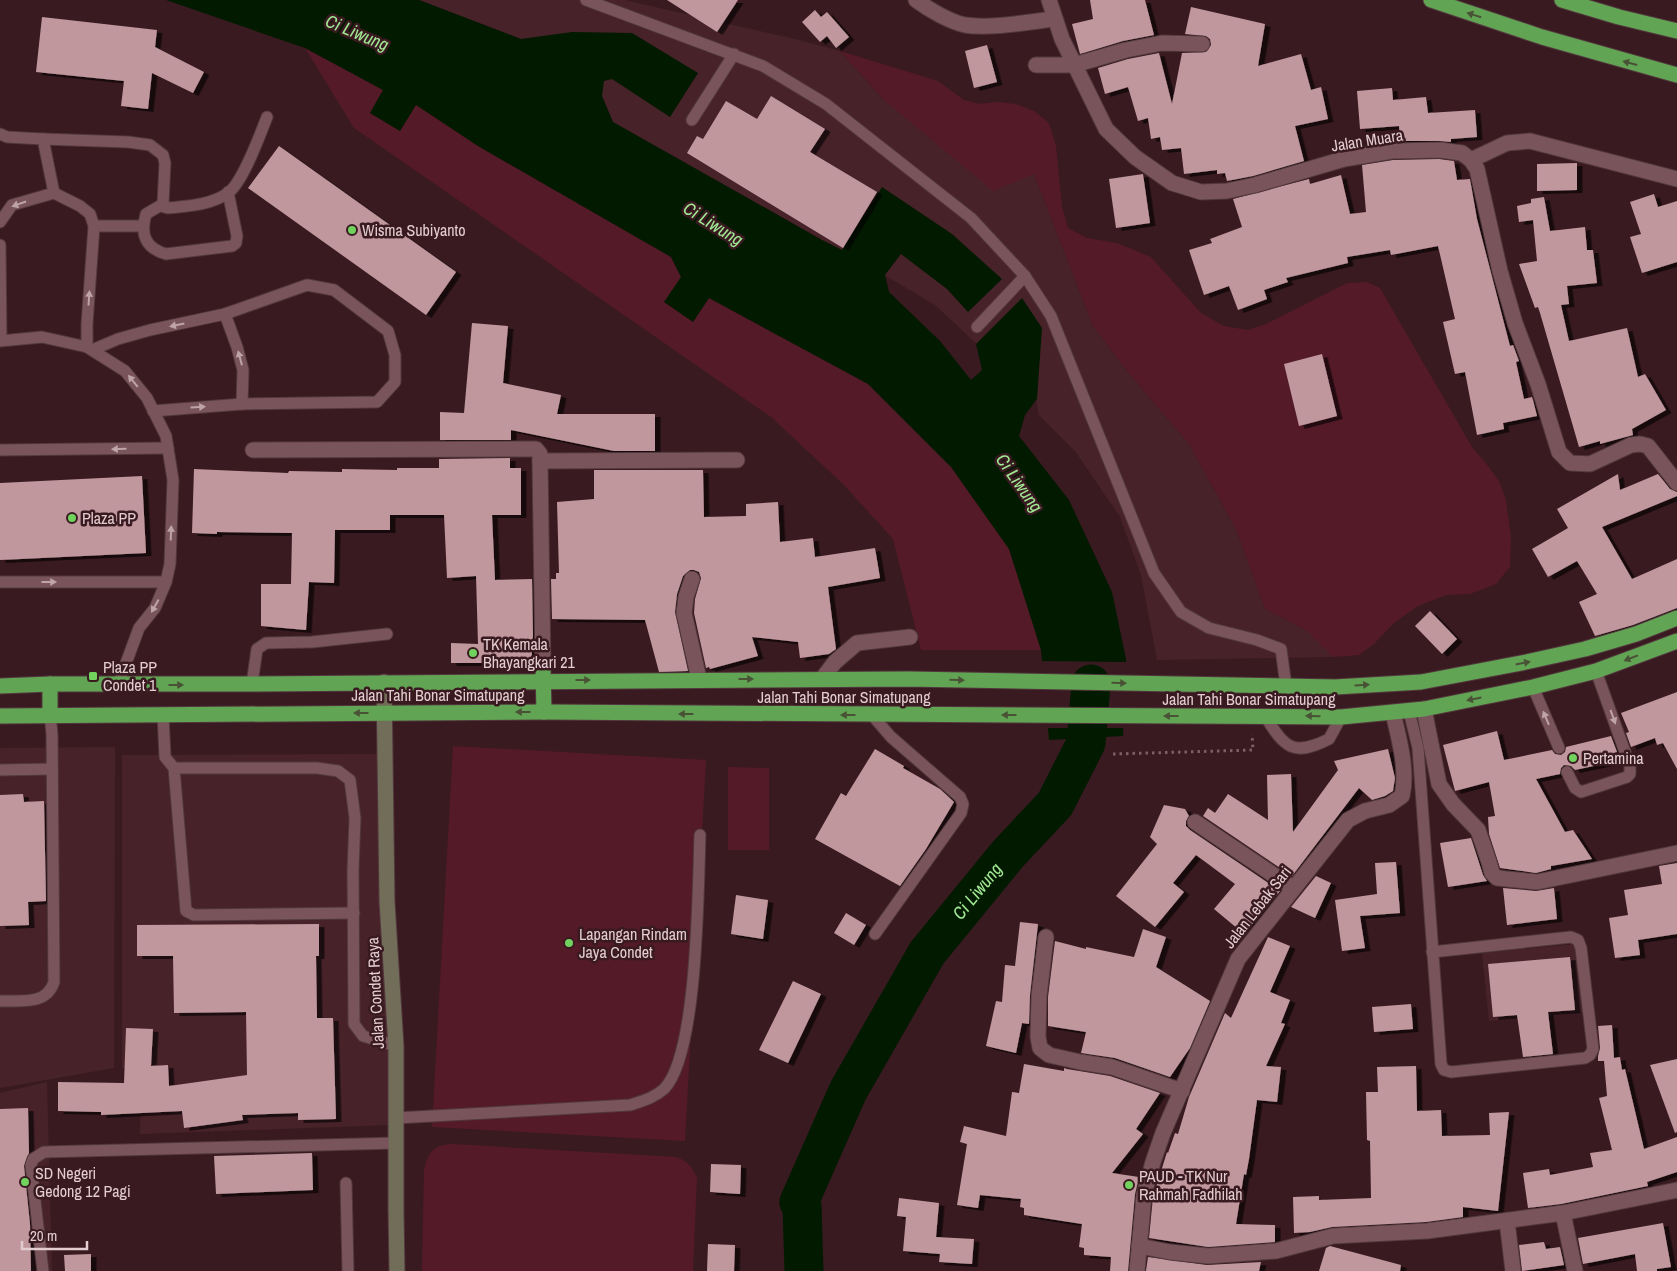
<svg xmlns="http://www.w3.org/2000/svg" width="1677" height="1271" viewBox="0 0 1677 1271" font-family="'Archivo Narrow',sans-serif">
<style>
.built{fill:#472229}
.green{fill:#541a28}
.water{fill:#021a00}
.pier{fill:#391a20}
.lines{fill:none;stroke-linecap:round;stroke-linejoin:round}
.river{stroke:#021a00;stroke-width:39}
.building{fill:#bf979d;filter:url(#shadow)}
.lane-casing{stroke:#52383d;stroke-width:13}
.street-casing{stroke:#52383d;stroke-width:17}
.secondary-casing{stroke:#52383d;stroke-width:17}
.highway-casing{stroke:#52383d;stroke-width:17}
.path{stroke:#7c6065;stroke-width:3;stroke-dasharray:2.5 4;stroke-linecap:butt}
.lane{stroke:#79555b;stroke-width:11}
.street{stroke:#79555b;stroke-width:15}
.secondary{stroke:#726d59;stroke-width:15}
.highway{stroke:#61a554;stroke-width:15}
.oneway{fill:#495235}
.oneway2{fill:#bea3a7}
.poi-dot{fill:#71d35e;stroke:#391a20;stroke-width:2}
.labels{text-anchor:middle;stroke-width:5;stroke-linejoin:round;paint-order:stroke}
.street-label{font-size:16px;fill:#e3cdd0;stroke:#391a20}
.poi-label{font-size:16px;fill:#e3cdd0;stroke:#391a20;text-anchor:start}
.water-label{font-size:18px;font-style:italic;fill:#a1e994;stroke:#391a20}
</style>
<defs>
<filter id="shadow"><feDropShadow dx="5.5" dy="3" stdDeviation="0" flood-color="#0009"/></filter>
</defs>
<rect width="100%" height="100%" fill="#391a20"/>
<g class="built">
<path d="M419,0h206l170,39 45,12 44,49 150,74 59,152 34,45 62,73 47,85 29,80 41,21 27,27 -176,3 -16,-85 -21,-58 -45,-66 -36,-36 -3,-16 -101,-94 -93,-55 -20,-10 -209,-118 -11,-26 -81,-57z"/>
<path d="M115,747l-1,321 -114,20v-340z"/>
<path d="M384,754l6,371 -250,9 1,-65 -19,-1v-313z"/>
<path d="M1577,944l6,68 -94,9 -7,-68z"/>
<path d="M47,1082l5,189h-52v-178z"/>
</g>
<g class="green">
<path d="M305,48l78,42 -13,23 30,18 16,-27 62,42 193,111 10,20 12,45 16,-24 159,86 83,83 58,82 32,101h-120l-28,-111 -49,-54 -73,-68 -417,-289z"/>
<path d="M840,51l98,30 26,19 16,4 17,-2 19,2 18,7 15,12 7,23 6,61 6,21 19,10 30,5 34,14 50,56 23,13 24,4 18,-6 81,-41 20,-1 13,6 92,159 13,15 14,19 7,19 5,38 -1,29 -14,17 -26,10 -24,1 -28,11 -24,17 -20,21 -15,11 -26,2 -27,-27 -41,-21 -29,-80 -47,-85 -62,-73 -34,-45 -59,-152 -41,17 -109,-91z"/>
<path d="M453,746l253,14 -21,381 -253,-14z"/>
<path d="M728,767l41,1v82h-41z"/>
<path d="M452,1144l224,13c12,4 16,10 21,21l-4,93h-271l2,-101c4,-18 9,-25 28,-26z"/>
</g>
<path class="water" d="M166,0h253l102,39 51,-7 60,1 66,40 -28,44 -58,-38 -8,2 -2,15 11,26 209,118 20,10 40,-63 70,47 50,45 -34,33 -21,-23 -46,-35 -16,21 4,17 51,49 31,39 11,-10 -6,-26 46,-46 20,30 -5,71 -12,16 -6,21 50,64 43,92 14,67 -3,77 -74,4 -8,-90 -32,-101 -58,-82 -83,-83 -159,-86 -16,24 -29,-20 17,-25 -10,-20 -193,-111 -62,-41 -16,26 -30,-18 13,-23 -78,-42z"/>
<path class="pier" d="M1040,661l88,1 -3,66h-80z"/>
<g class="lines">
<path class="river" id="s1" d="M804,1271l-2,-65 -3,-4 49,-111 79,-138 81,-99 47,-50 31,-61 5,-59"/>
</g>
<g class="building">
<path d="M667,0h71l-21,32z"/>
<path d="M1090,0h55l9,35 -31,6 -43,13 -8,-30 21,-5z"/>
<path d="M1191,7l74,17 -7,42 43,-12 10,36 10,-3 7,32 -33,7 9,35 -51,15 -26,5 -2,-8 -8,1v-4l-33,4 -3,-26 -19,2 -2,-13 -9,2 -3,-21 -10,3 -10,-34 -23,7 -7,-26 30,-9 31,-6 13,51 10,-51 24,-1 5,-7 -1,-6 -4,-3 -21,-2z"/>
<path d="M815,10l6,7 6,-5 22,25 -13,11 -9,-12 -7,6 -18,-20z"/>
<path d="M42,17l115,13 -2,17 49,25 -11,21 -41,-20 -4,36 -27,-3 3,-25 -88,-9z"/>
<path d="M987,45l10,37 -23,6 -9,-37z"/>
<path d="M1392,88l1,12 33,-3 2,16 47,-3 2,27 -26,2v3l-11,-1h-40l-1,-15 -39,3 -3,-38z"/>
<path d="M771,96l54,33 -15,23 67,40 -34,56 -156,-95 10,-17 6,3 23,-38 31,18z"/>
<path d="M279,146l177,126 -30,43 -178,-127z"/>
<path d="M1439,159l15,2 3,19 13,-1 7,40 33,127 3,-1 6,16 -3,1 8,37 8,-2 1,3 4,16 -34,7 1,6 -27,6 -12,-63 -10,2 -12,-52 12,-3 -17,-73 -47,9 -1,-5 -43,7 1,6 -62,15 2,4 -24,8 3,9 -29,11 -9,-24 -25,9 -15,-45 23,-7 -2,-4 32,-12 -9,-28 76,-20 1,5 31,-9 9,39 16,-2 -4,-47 31,-5z"/>
<path d="M1577,163v27l-40,1v-27z"/>
<path d="M1143,174l7,49 -34,5 -7,-49z"/>
<path d="M1654,194l4,13 19,-6v61l-35,11 -12,-36 11,-3 -11,-32z"/>
<path d="M1544,197l6,34 35,-4 2,23h6l4,33 -30,3 2,18 -8,1 8,36 58,-13 11,49 7,-3 21,36 -34,19 1,6 -33,9v-3l-21,6 -39,-134 -2,-6 -3,1 -16,-44 18,-3 -4,-41 -14,2 -2,-16 14,-3v-4z"/>
<path d="M472,323l36,3 -5,57 58,12 -4,19h98v37h-41l-103,-21v10h-71v-28l24,1z"/>
<path d="M1322,354l15,62 -38,10 -15,-62z"/>
<path d="M510,458v10h11v47h-29l3,65 37,-1 1,56 -2,33 -33,-2v-3h-47v-20l27,1 -2,-68 -29,2 -3,-63h-54v15h-55l-1,53 -25,-1 -3,48 -45,-4v-42h30l1,-51 -75,-1v2l-25,-1 2,-64 94,4 1,-2 53,1v-3l55,1v-2h42v-9z"/>
<path d="M594,470h109l1,47 42,-1v-12l32,-2 2,40 33,-4 2,19 60,-9 5,30 -52,9 8,62 -7,5 -29,4 -2,-16 -46,-5 6,19 -48,13 -1,-2 -3,1 -12,-55 1,-14 6,-21 -2,-6 -5,-2h-4l-7,6 -6,18 -2,18 13,59 -29,1 -14,-52 -93,-1 -1,-40h5v-6h3l-2,-71 37,-3z"/>
<path d="M1618,474l2,16 38,-16 12,15 7,3v4l-75,31 30,52 45,-20v49l-44,17 -38,11 -16,-34 18,-8 -20,-33 -29,16 -16,-28 36,-21 -11,-19z"/>
<path d="M142,476l4,77 -146,7v-77z"/>
<path d="M1430,611l27,28 -15,15 -27,-28z"/>
<path d="M1677,692v77l-14,-26 -6,2 -2,-7 -24,9 -5,-14 3,-1 -8,-19z"/>
<path d="M1497,731l7,29 48,-10 3,4 6,1 4,-3 1,-5 45,-11 6,16 -7,3 2,7 -37,8 -4,-4 -7,-1 -3,3 -1,6 -24,5 29,53 8,-2 19,29 -41,7v3l-15,4 -36,-5 -11,-34 -1,-17 7,-1 -6,-34 -34,9 -12,-46z"/>
<path d="M875,749l29,17 -1,2 37,21 14,13 -28,47 -26,37 -85,-47 26,-46 5,3z"/>
<path d="M1388,749l7,29 -2,13 -8,5 -13,4 -13,-12 -67,88 -89,-60 5,-8 7,5 13,-19 40,26 -1,-45 24,-1 2,58 45,-62 -4,-9z"/>
<path d="M23,794l1,8 20,-1 2,100 -18,1 1,23 -29,1v-131z"/>
<path d="M1164,805l21,4 4,7 -3,5v5l4,4 90,61 -36,43 -30,-25 21,-25 -39,-29 -23,28 11,9 -29,35 -39,-31 41,-52 -7,-7z"/>
<path d="M1471,838l12,37 4,6 -39,6 -8,-44z"/>
<path d="M1396,862l4,51 -40,3 5,32 -23,3 -7,-51 42,-6 -2,-31z"/>
<path d="M1677,863v71l-39,6 2,15 -25,3 -6,-40 19,-3 -4,-25 38,-6 -3,-18z"/>
<path d="M1316,876l15,7 -16,35 -24,-11z"/>
<path d="M1503,888l33,3 18,-3 3,31 -50,6z"/>
<path d="M736,895l32,5 -5,39 -32,-5z"/>
<path d="M846,913l20,12 -12,20 -20,-12z"/>
<path d="M1020,922l18,2 -8,71 -1,29 -7,-1 -6,30 -30,-7 10,-45 6,1 3,-37 10,1z"/>
<path d="M319,924v32h-3l1,62h16l3,101 -38,1v-7l-56,2 1,5 -59,8 -2,-17 -81,4v-3l-43,-1v-29l66,1 2,-55 27,1 -2,37 17,-1 1,21 78,-11 -1,-63 -72,1 -1,-57h-36v-31z"/>
<path d="M1143,929l23,8 -10,30 54,34 -20,47 -20,29 -55,-19 -34,-5 5,-21 -38,-6v-29l7,-56 31,8v-2l48,10z"/>
<path d="M1268,937l22,9 -20,46 20,8 -9,23 4,1 -19,42 15,1 -4,35 -20,-2 -8,59 -3,16 -2,-1 -8,50 39,1v17l-67,5 -59,-9 4,-41 14,-45 1,1 7,-20 3,1 11,-37 36,-84 6,5z"/>
<path d="M1570,957l5,53 -27,2 5,42 -30,3 -6,-42 -24,2 -5,-53z"/>
<path d="M793,981l28,13 -33,69 -29,-13z"/>
<path d="M1411,1004l2,25 -39,3 -2,-25z"/>
<path d="M1612,1025l2,33 6,-1 2,13 3,-1 19,80 33,-12v35l-30,10 1,4 -87,18 -33,4 -5,-35 26,-4 1,6 43,-8 -3,-14 22,-3 -13,-52 8,-2 -3,-35h-6v-5l2,-8 -2,-22z"/>
<path d="M1677,1059v73l-2,1 -25,-68z"/>
<path d="M1024,1064l40,7v-3l3,1 43,7 50,17 -24,36 7,5 -31,39 27,4 -4,17 -7,77h-18l1,-14 -27,-2v-7l-5,-1 3,-23 -58,-9v-7l-4,-1 1,-8 -41,-4 -2,13 -21,-3 10,-61 -7,-2 4,-16 42,10 6,-44 7,1z"/>
<path d="M1416,1066l1,45 24,-1 1,26 48,-1 -1,-22 20,-1 -11,99 -35,-4v10l-37,5 -94,5 -22,5 -16,1 -1,-36 26,-1v4l52,-2 -1,-57 -3,-1 -1,-48h12l-1,-25z"/>
<path d="M28,1108l1,45 -5,13 6,58 1,47h-31v-162z"/>
<path d="M312,1153l1,37 -97,4 -2,-38z"/>
<path d="M711,1164l30,1 -1,29 -30,-2z"/>
<path d="M899,1198l40,5 -3,34 38,2 -2,25 -33,-2 1,-8 -37,-3 3,-34 -9,-1z"/>
<path d="M1663,1223l8,44 -14,2v2h-20l-2,-17 -52,10 -5,-26z"/>
<path d="M1544,1242l2,7 14,-2 4,18 -42,6 -3,-26z"/>
<path d="M708,1244l27,1 -1,26h-27z"/>
<path d="M1330,1246l71,19 -1,6h-81l7,-23z"/>
<path d="M91,1254v17h-26l-1,-16z"/>
<path d="M1148,1257l59,8 54,-3 -2,9h-113z"/>
</g>
<g class="lines">
<defs>
<g id="lane">
<path d="M586,0l177,66 63,38 145,114 54,58 26,40 103,257 27,39 28,16 48,12 24,9 5,37"/>
<path d="M692,120l42,-66"/>
<path d="M0,134l7,3 36,2 11,54"/>
<path d="M43,139l85,3 22,3 13,10 2,8 -2,41 1,3 4,1c20,-2 43,-3 60,-15 15,-11 32,-58 39,-76"/>
<path d="M163,204l-17,10c-6,20 -1,34 20,40l66,-8 4,-3 1,-7 -9,-44"/>
<path d="M0,222l12,-17 42,-12 26,13 10,8 4,12 -7,98v23"/>
<path d="M94,226h48"/>
<path d="M0,245l1,95"/>
<path d="M225,314l12,33 6,23 -1,34"/>
<path d="M977,327l48,-51"/>
<path d="M0,341l42,-4 45,10 38,24 22,27 19,38 7,44 -3,84 -4,18 -11,26 -16,20 -21,57"/>
<path d="M92,350l26,-11 32,-9 75,-16 82,-29 27,5 54,41 7,24v27l-18,20 -135,2 -89,7"/>
<path d="M0,450l168,-2"/>
<path d="M0,582h166"/>
<path d="M252,684l5,-35 9,-6 46,-1 75,-8"/>
<path d="M1533,687l26,61"/>
<path d="M1409,711l9,37 23,316 3,6 7,2 134,-14 5,-3 3,-6 -12,-101 -3,-8 -7,-3 -139,15"/>
<path d="M163,714l2,43 9,11 12,143 8,4 160,-2"/>
<path d="M872,715l19,22 69,60 3,7 -2,9 -86,121"/>
<path d="M1265,716c20,32 28,41 64,23l12,-22"/>
<path d="M174,768h143l21,3 12,9 5,38 -2,52 1,154 9,12 33,10"/>
<path d="M0,770l52,-1"/>
<path d="M1567,772l8,16 6,4 46,-15 3,-3v-8l-34,-95"/>
<path d="M0,1001c21,-1 46,5 54,-19l-2,-248 -2,-19"/>
<path d="M396,1118l234,-13c12,-4 24,-7 34,-16 34,-34 34,-202 36,-254"/>
<path d="M346,1183l2,88"/>
<path d="M43,1271l-12,-106 2,-6 11,-7 352,-9"/>
</g>
<g id="street">
<path d="M916,0c12,9 34,22 49,25 25,4 63,-3 89,-6"/>
<path d="M1049,0l13,39 44,90 29,28 37,26 29,9 26,-1 28,-6 89,-26 48,-8 48,-1 22,3 9,7 6,9 23,102 15,52 23,61 21,68 11,11 20,1 41,-19 9,-1 8,2 29,37"/>
<path d="M1036,65h38l52,-15 36,-7 40,1"/>
<path d="M1471,160l36,-17 23,-2 147,38"/>
<path d="M253,450l283,-1 4,5v7l3,207"/>
<path d="M540,461l197,-1"/>
<path d="M692,579l-6,18 -2,16 15,66"/>
<path d="M822,679l13,-17 22,-19 53,-6"/>
<path d="M1424,709l15,75 14,20 25,26 11,32 3,11 5,5 40,4 140,-29"/>
<path d="M1195,822l98,66"/>
<path d="M1046,937l-7,59 -1,41 2,11 9,7 31,7 32,5 70,24"/>
<path d="M1563,1213l12,58"/>
<path d="M1507,1221l6,50"/>
<path d="M1139,1246l31,6 38,4 68,-5 57,-15 94,-5 136,-18 114,-23"/>
<path d="M1137,1271l7,-76 9,-33 10,-29 75,-174 110,-139 17,-9 24,-6 13,-9c6,-25 -3,-58 -9,-83"/>
</g>
<path id="secondary" d="M384,682l3,220 9,144v164l1,61"/>
<g id="highway">
<path d="M1431,0l111,37 135,38"/>
<path d="M1562,0l57,17 58,14"/>
<path d="M543,668l1,44"/>
<path d="M50,684v31"/>
<path d="M0,686l50,-2h202l656,-5 427,8 86,-5 105,-20 59,-13 51,-15 41,-16"/>
<path d="M0,716l544,-4 797,5 83,-8 109,-22 63,-16 81,-30"/>
</g>
</defs>
<use href="#lane" class="lane-casing"/>
<use href="#street" class="street-casing"/>
<use href="#secondary" class="secondary-casing"/>
<use href="#highway" class="highway-casing"/>
<path class="path" d="M1113,754l140,-4 -1,-16"/>
<use href="#lane" class="lane"/>
<use href="#street" class="street"/>
<use href="#secondary" class="secondary"/>
<use href="#highway" class="highway"/>
</g>
<defs><path id="oneway-solid" d="M-6-.8H1V-3.2L6.5 0L1 3.2V.8H-6Z" transform="scale(1.25)"/></defs>
<g class="oneway">
<use href="#oneway-solid" transform="translate(1474 15) rotate(-162)"/>
<use href="#oneway-solid" transform="translate(1630 63) rotate(-165)"/>
<use href="#oneway-solid" transform="translate(1631 658) rotate(159)"/>
<use href="#oneway-solid" transform="translate(1523 663) rotate(-11)"/>
<use href="#oneway-solid" transform="translate(746 679)"/>
<use href="#oneway-solid" transform="translate(583 680)"/>
<use href="#oneway-solid" transform="translate(957 680) rotate(1)"/>
<use href="#oneway-solid" transform="translate(1119 683) rotate(1)"/>
<use href="#oneway-solid" transform="translate(176 685)"/>
<use href="#oneway-solid" transform="translate(1362 685) rotate(-3)"/>
<use href="#oneway-solid" transform="translate(1474 699) rotate(169)"/>
<use href="#oneway-solid" transform="translate(523 712) rotate(180)"/>
<use href="#oneway-solid" transform="translate(361 713) rotate(180)"/>
<use href="#oneway-solid" transform="translate(686 714) rotate(-180)"/>
<use href="#oneway-solid" transform="translate(848 715) rotate(-180)"/>
<use href="#oneway-solid" transform="translate(1009 715) rotate(-180)"/>
<use href="#oneway-solid" transform="translate(1171 716) rotate(-180)"/>
<use href="#oneway-solid" transform="translate(1313 716) rotate(-179)"/>
</g>
<g class="oneway2">
<use href="#oneway-solid" transform="translate(19 204) rotate(161)"/>
<use href="#oneway-solid" transform="translate(89 298) rotate(-86)"/>
<use href="#oneway-solid" transform="translate(177 325) rotate(168)"/>
<use href="#oneway-solid" transform="translate(240 358) rotate(-105)"/>
<use href="#oneway-solid" transform="translate(133 381) rotate(-129)"/>
<use href="#oneway-solid" transform="translate(198 407) rotate(-4)"/>
<use href="#oneway-solid" transform="translate(119 449) rotate(179)"/>
<use href="#oneway-solid" transform="translate(171 533) rotate(-88)"/>
<use href="#oneway-solid" transform="translate(49 582)"/>
<use href="#oneway-solid" transform="translate(155 606) rotate(119)"/>
<use href="#oneway-solid" transform="translate(1613 717) rotate(70)"/>
<use href="#oneway-solid" transform="translate(1546 718) rotate(-113)"/>
</g>
<g class="poi-dot">
<circle cx="352" cy="230" r="5"/>
<circle cx="72" cy="518" r="5"/>
<circle cx="473" cy="653" r="5"/>
<rect x="88" y="671" width="10" height="10" rx="2.5"/>
<circle cx="1573" cy="758" r="5"/>
<circle cx="569" cy="943" r="5"/>
<circle cx="25" cy="1182" r="5"/>
<circle cx="1129" cy="1185" r="5"/>
</g>
<g class="labels">
<g class="street-label">
<text transform="translate(1367 140) rotate(-9)" y="6">Jalan Muara</text>
<text x="438" y="701">Jalan Tahi Bonar Simatupang</text>
<text x="844" y="703">Jalan Tahi Bonar Simatupang</text>
<text x="1249" y="705">Jalan Tahi Bonar Simatupang</text>
<text transform="translate(1257 907) rotate(-52)" y="6">Jalan Lebak Sari</text>
<text transform="translate(375 993) rotate(-93)" y="6">Jalan Condet Raya</text>
</g>
<g class="poi-label">
<text x="362" y="236">Wisma Subiyanto</text>
<text x="82" y="524">Plaza PP</text>
<text x="483" y="650">TK Kemala<tspan x="483" dy="18">Bhayangkari 21</tspan></text>
<text x="103" y="673">Plaza PP<tspan x="103" dy="18">Condet 1</tspan></text>
<text x="1583" y="764">Pertamina</text>
<text x="579" y="940">Lapangan Rindam<tspan x="579" dy="18">Jaya Condet</tspan></text>
<text x="35" y="1179">SD Negeri<tspan x="35" dy="18">Gedong 12 Pagi</tspan></text>
<text x="1139" y="1182">PAUD - TK Nur<tspan x="1139" dy="18">Rahmah Fadhilah</tspan></text>
</g>
<g class="water-label">
<text transform="translate(357 33) rotate(23)" y="6">Ci Liwung</text>
<text transform="translate(713 224) rotate(32)" y="6">Ci Liwung</text>
<text transform="translate(1019 483) rotate(55)" y="6">Ci Liwung</text>
<text dy="6" stroke="none"><textPath href="#s1" startOffset="430">Ci Liwung</textPath></text>
</g>
</g>
<path d="M22 1241v8h65v-8" fill="none" stroke="#e3cdd0" stroke-width="2.5"/>
<text x="30" y="1241" font-size="15" fill="#e3cdd0" stroke="#391a20" stroke-width="4" paint-order="stroke">20 m</text>
</svg>
